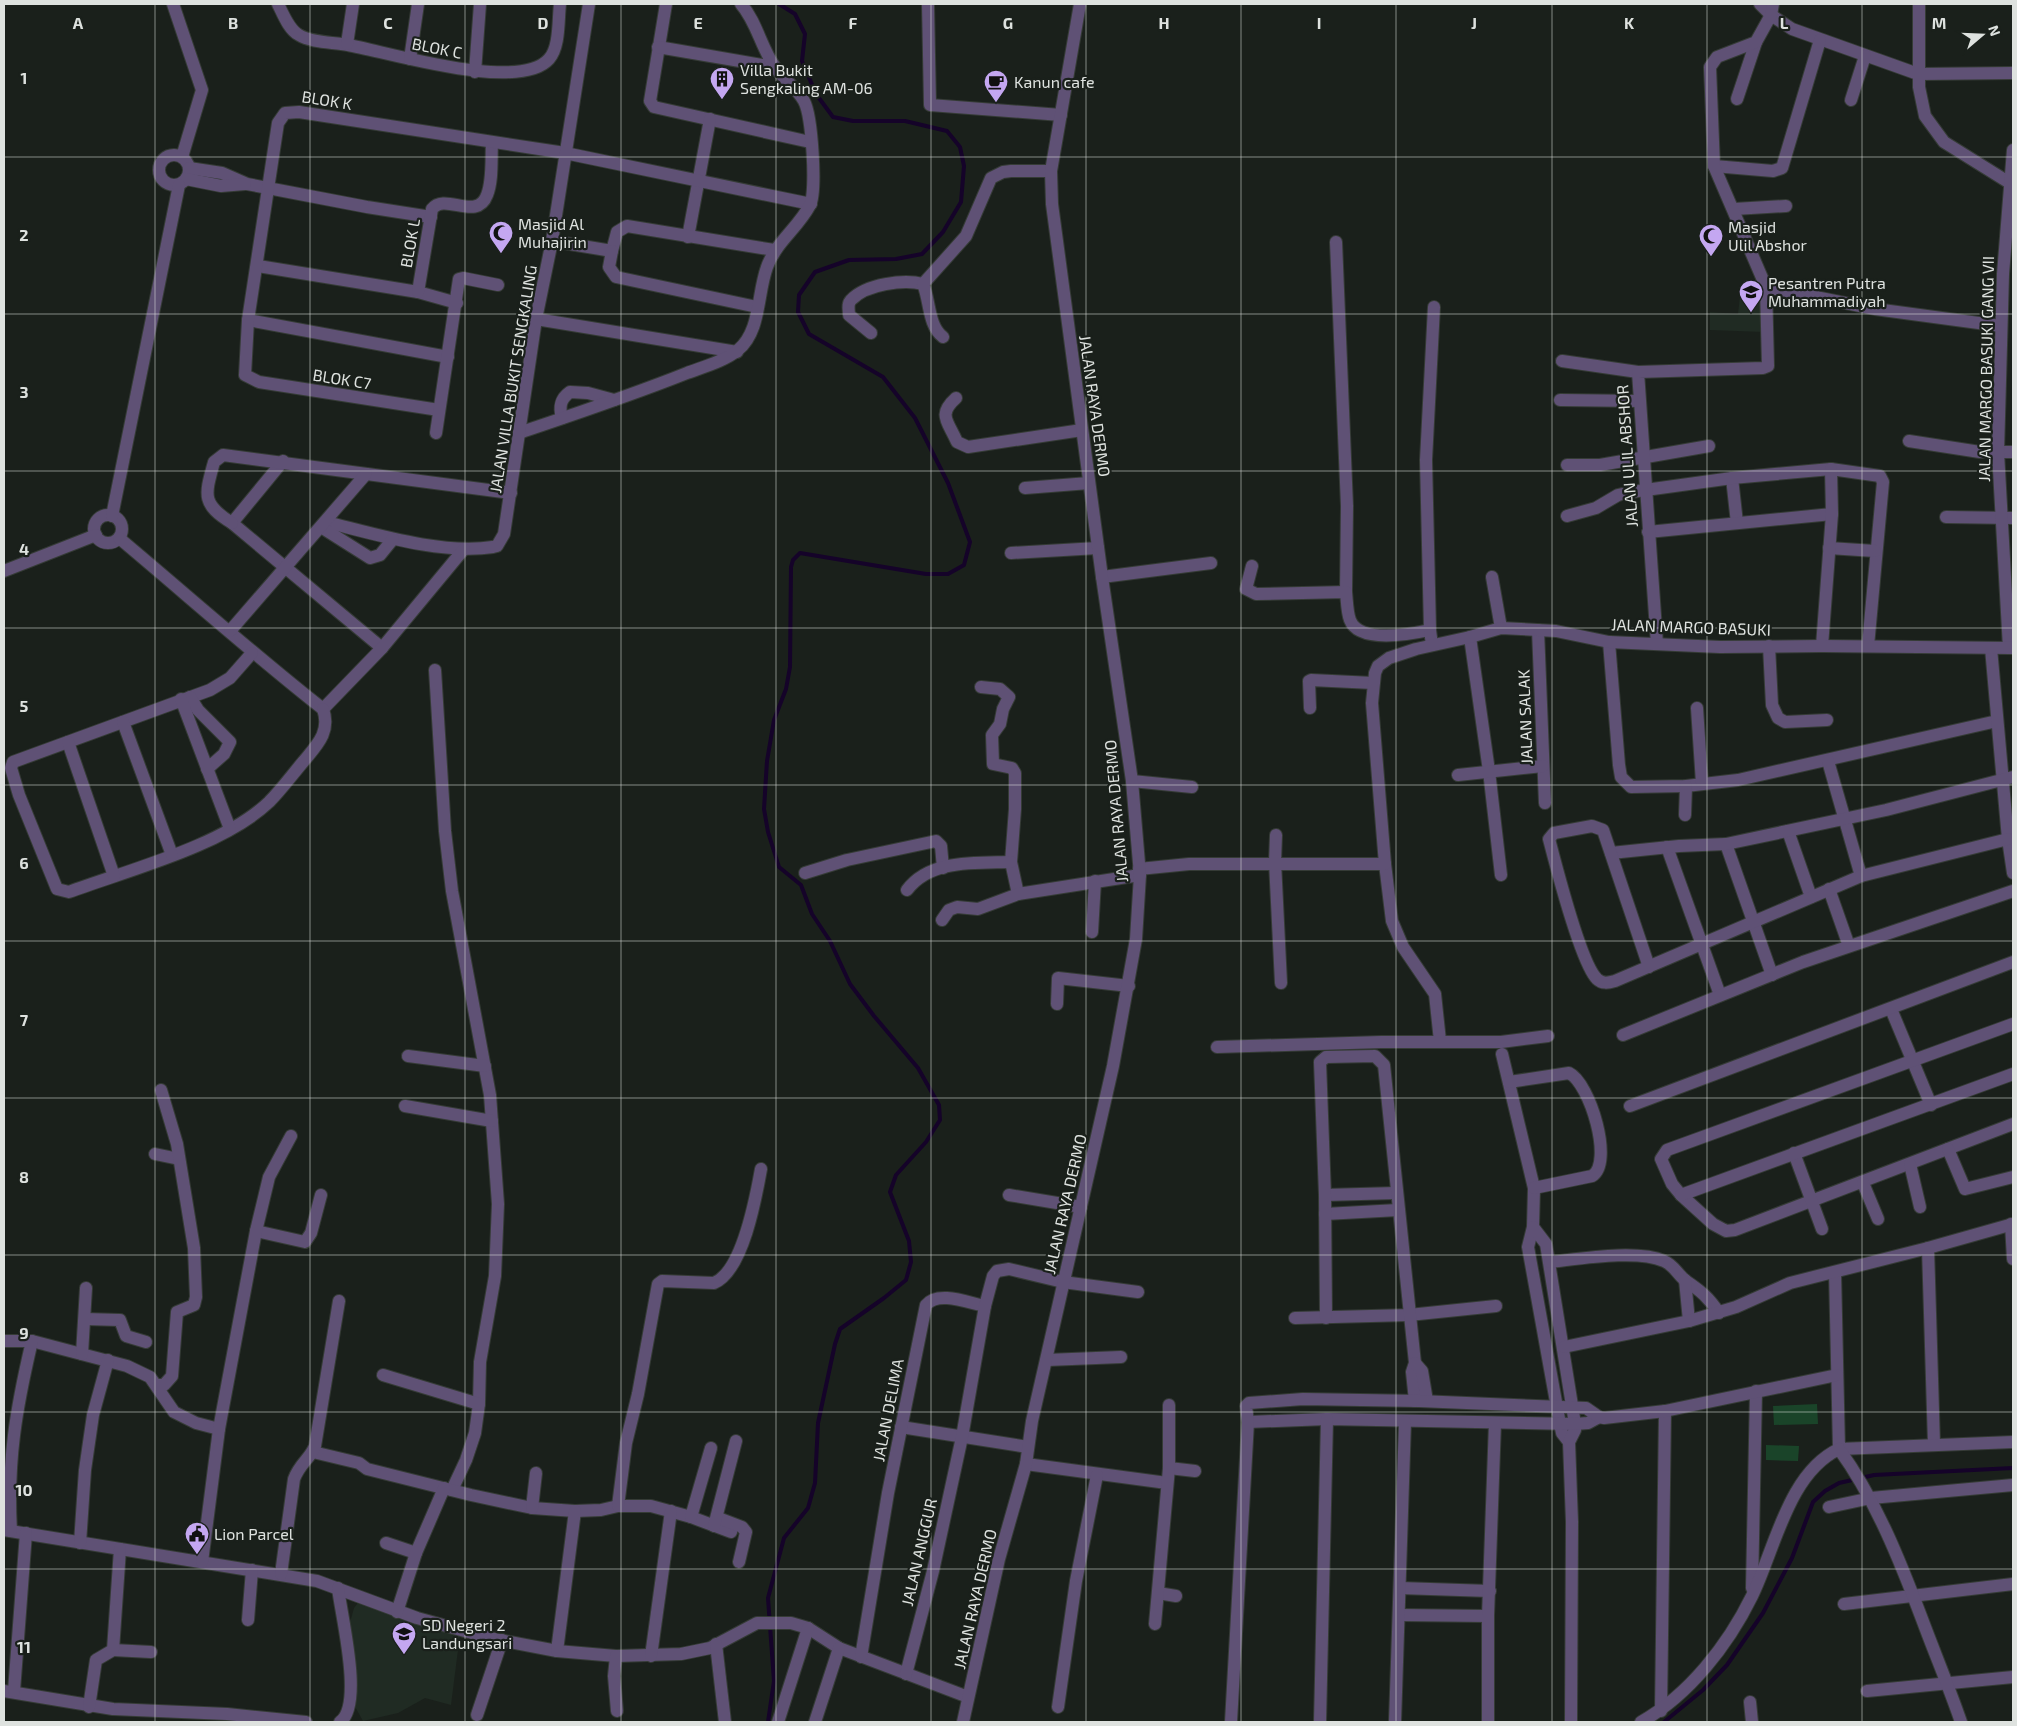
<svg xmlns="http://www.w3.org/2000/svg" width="2017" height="1726" viewBox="0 0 2017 1726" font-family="'Exo 2',sans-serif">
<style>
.built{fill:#202b23}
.green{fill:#1a4429}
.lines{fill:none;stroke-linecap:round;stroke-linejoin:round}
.stream{stroke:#150329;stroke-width:4}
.minor-casing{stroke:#353b36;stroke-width:14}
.tertiary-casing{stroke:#353b36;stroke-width:14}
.minor{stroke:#5f5175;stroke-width:12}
.tertiary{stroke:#5f5175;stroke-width:12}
.grid{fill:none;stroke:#dee2df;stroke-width:1;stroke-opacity:0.55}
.labels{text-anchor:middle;stroke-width:4.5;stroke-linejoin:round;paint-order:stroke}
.street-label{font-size:16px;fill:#dee2df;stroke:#1a201b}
.poi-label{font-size:16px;fill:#dee2df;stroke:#1a201b;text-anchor:start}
.grid-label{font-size:16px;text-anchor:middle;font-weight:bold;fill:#dee2df;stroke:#1a201b;stroke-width:4.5;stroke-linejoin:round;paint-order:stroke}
</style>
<rect width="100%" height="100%" fill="#1a201b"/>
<g class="built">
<path d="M1740,296l24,3v33l-54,-2v-18l28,2z"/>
<path d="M358,1603l60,21 42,10 -9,71 -26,-7 -27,15 -35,8 -10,-18 -5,-73 6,-22z"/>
</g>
<g class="green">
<path d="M1817,1404l1,20 -44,1 -1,-19z"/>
<path d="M1766,1445l33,1 -1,15 -32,-1z"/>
</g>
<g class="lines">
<g class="stream">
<path d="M768,1722l6,-41 -6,-83 16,-60 24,-30 7,-25 3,-60 17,-79 5,-15 44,-31 22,-18 5,-18 -2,-21 -19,-49 6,-17 30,-33 14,-22 -1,-15 -21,-37 -44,-52 -24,-32 -20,-43 -18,-27 -11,-29 -22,-18 -11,-35 -4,-23 3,-48 7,-41 12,-31 4,-22 1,-100 2,-7 7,-7 126,21h22l16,-9 6,-23 -22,-59 -33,-65 -32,-41 -74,-43 -11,-22 1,-17 16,-23 34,-12 47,-1 26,-5 21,-22 18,-30 3,-36 -4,-19 -13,-16 -42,-10h-52l-20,-4 -17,-23 -14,-33 3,-27 -10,-20 -16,-10"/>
<path d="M1664,1722l39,-32 24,-25 36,-52 29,-55 21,-56 12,-11 14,-8 35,-8 139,-7"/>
</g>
<defs>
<g id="minor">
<path d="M173,4l29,86 -20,67"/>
<path d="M278,4c5,10 11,26 21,31 13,8 34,7 49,10 40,7 171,48 201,14 11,-12 9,-39 11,-55"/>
<path d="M666,4l-16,97 4,6 156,35"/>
<path d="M928,4l2,101 131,10"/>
<path d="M1760,4l11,11 21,14 126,45 95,-1"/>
<path d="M1919,4v83l6,29 19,26 69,43"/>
<path d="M347,44l6,-40"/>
<path d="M658,47l116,20"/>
<path d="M410,59l8,-55"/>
<path d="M475,72l5,-68"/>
<path d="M1737,99l19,-57"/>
<path d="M1851,100l14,-44"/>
<circle cx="174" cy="170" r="15"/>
<path d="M1714,166l59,5 9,-3 38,-128"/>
<path d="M189,168l33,5 25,11 120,23 64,10"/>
<path d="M186,179l35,7 24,-2"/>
<path d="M1734,209l52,-3"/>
<path d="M688,237l22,-118"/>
<path d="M552,241l60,10 5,-19 10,-6 147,24"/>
<path d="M1336,242l11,264 -1,86"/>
<path d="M612,251l-3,16 7,10 141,30"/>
<path d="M258,266l160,26 39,11"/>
<path d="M1766,287l109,22 126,17"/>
<path d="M418,292l14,-83c13,-17 45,13 55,-14 6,-15 4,-36 5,-52"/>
<path d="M536,319l201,33"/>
<path d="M248,320l200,37"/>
<path d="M871,333l-22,-18c0,-5 -2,-11 2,-15 15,-16 53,-21 72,-16"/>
<path d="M943,337c-15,-11 -13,-37 -20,-53l43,-48 25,-58 12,-6 8,-1h40"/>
<path d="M1562,361l76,11"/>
<path d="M956,398c-19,17 -8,23 1,44l11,5 114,-17"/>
<path d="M1560,400l79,1"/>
<path d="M439,410l-180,-28 -14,-7 3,-55 30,-197 7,-10 14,-1 266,41 246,51"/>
<path d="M562,418c-3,-11 -2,-19 8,-26l18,1 26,7"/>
<path d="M436,433l23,-154 4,-1 35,7"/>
<path d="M519,433c56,-19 113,-38 168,-60 16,-6 38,-12 51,-23 23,-19 19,-56 29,-83 9,-25 31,-39 43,-62 7,-14 2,-89 -6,-104 -7,-13 -21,-22 -29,-34 -14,-19 -18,-45 -34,-63"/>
<path d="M1909,441l71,11h33"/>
<path d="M283,461l-51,62 150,125"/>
<path d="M1567,465h33l109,-19"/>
<path d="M1732,478l5,45"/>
<path d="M1025,488l64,-5"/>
<circle cx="108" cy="529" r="14"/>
<path d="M112,516l67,-331"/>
<path d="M1567,516l29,-8 22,-13 13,-3 101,-14 99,-9 49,7 3,6 -15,164"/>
<path d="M1946,517l67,1"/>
<path d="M326,522c49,12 116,33 167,25l4,-1 7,-12 32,-215 16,-78 37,-237"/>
<path d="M232,523c-31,-19 -27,-28 -18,-61l9,-7 288,38"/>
<path d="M321,527l49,31 10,-3 13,-16"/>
<path d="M1648,532l184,-18"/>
<path d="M119,538c68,57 134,116 204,171l59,-61 82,-99"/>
<path d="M1829,548l46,3"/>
<path d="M1011,553l87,-5"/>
<path d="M1252,566l-6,23 10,5 90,-2c1,9 1,20 4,28 9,24 61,14 80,10"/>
<path d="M4,571l92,-36"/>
<path d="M1102,577l109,-14"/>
<path d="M1492,577l9,51"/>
<path d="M1538,630l7,173"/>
<path d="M230,631l136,-157"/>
<path d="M1470,637l19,134 12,104"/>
<path d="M1609,642l10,123 2,12 10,10 55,-1 52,-6 259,-59"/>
<path d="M1657,644l-19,-272 125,-4 5,-2 -2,-79 -52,-121 -4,-99 7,-10 39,-15 15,-27 2,-11"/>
<path d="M1432,645l-2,-15 -4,-170 8,-153"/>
<path d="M1769,646l3,59 6,13 7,4 42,-2"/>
<path d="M1822,646l10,-132 -1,-45"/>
<path d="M1991,648l17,191 5,34"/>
<path d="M2009,648l-11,-196 5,-178 10,-124"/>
<path d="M252,653l-22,25 -20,12 -197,72 -2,6 8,27 38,94 12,3c59,-22 154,-46 200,-90 12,-12 23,-27 34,-40 14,-17 28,-30 20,-53"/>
<path d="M435,670l10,161 7,60 38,204 8,109 -3,72 -15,86 -1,42 -4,29 -9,27 -14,30"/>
<path d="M981,687l19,2 9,8 -6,12 -3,15 -8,11 1,29 19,4 3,5v36l-4,53 7,32"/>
<path d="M190,697l8,13 32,32 -6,12 -17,15"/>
<path d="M181,699l49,130"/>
<path d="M1310,708l-1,-27 2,-1 62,3"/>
<path d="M1697,708l5,75"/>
<path d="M123,722l49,133"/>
<path d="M68,742l46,134"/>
<path d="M1828,761l33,115"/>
<path d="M1458,775l85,-9"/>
<path d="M1132,781l60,6"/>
<path d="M1685,815l1,-29"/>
<path d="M1788,831l23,66"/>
<path d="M1276,835l-1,27 6,121"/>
<path d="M1726,844l46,131"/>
<path d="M1667,847l53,148"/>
<path d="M1611,853l68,-7 47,-2 160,-34 127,-33"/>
<path d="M1385,864l7,57 11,26 32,47 5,47"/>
<path d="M1139,869l50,-5h196l-13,-161 3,-30 3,-7 11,-8 27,-9 54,-12 31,-9 55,3 53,11 111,5 102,-1 191,2"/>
<path d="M805,873l42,-13 89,-19 5,5 2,22"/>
<path d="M1829,889l20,57"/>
<path d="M907,890c23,-31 69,-27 104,-28"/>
<path d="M942,920l7,-10 8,-3 21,2 40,-15 122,-19"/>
<path d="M1092,932l3,-51"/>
<path d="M1649,967l-46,-137 -11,-4 -38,7 -5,6c7,27 32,125 48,140 5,5 11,4 18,2l246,-105 147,-37"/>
<path d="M1057,1004l1,-26 71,8"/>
<path d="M1891,1009l40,96"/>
<path d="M2013,1024l-346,126 -6,9 11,25 9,11 32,29 13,7 9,-1 278,-106"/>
<path d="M1623,1035l180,-73 210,-71"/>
<path d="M1217,1047l164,-5h120l47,-6"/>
<path d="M1502,1054l32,134 -1,39 -5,20 32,177 2,9 7,9"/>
<path d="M408,1056l77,10"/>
<path d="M1509,1082l60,-9c21,10 45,90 23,103l-58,12"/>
<path d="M405,1106l87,15"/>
<path d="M1630,1106l383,-144"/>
<path d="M1948,1149l17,40 48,-12"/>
<path d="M1794,1153l28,76"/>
<path d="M155,1154l24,5"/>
<path d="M1910,1164l10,43"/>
<path d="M1863,1183l15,36"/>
<path d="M1009,1195l72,12"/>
<path d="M1325,1195l71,-2"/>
<path d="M1681,1195l332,-121"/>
<path d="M1325,1214l73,-4"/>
<path d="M2011,1224l2,35"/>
<path d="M1533,1227l13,17 29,180v6l-6,12 3,80 -1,200"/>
<path d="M256,1231l49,11 6,-9 10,-38"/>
<path d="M1928,1248l6,196"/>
<path d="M1550,1262c29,-3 87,-13 114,-1 10,4 14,14 22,20 15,10 23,17 33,32"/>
<path d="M1835,1272l4,177 174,-7"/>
<path d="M1685,1280l4,41"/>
<path d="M1295,1318l114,-3 87,-9"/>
<path d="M1326,1318l-1,-123 -5,-133 6,-5 49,-1 9,9 31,298 -3,9 3,29"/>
<path d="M85,1319l35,1 6,16 20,6"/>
<path d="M4,1341h28l95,25 23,11 24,35 22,11 23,6"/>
<path d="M1564,1347l125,-26 47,-14 54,-24 138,-35 85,-24"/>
<path d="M82,1354l4,-66"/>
<path d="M1047,1360l74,-3"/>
<path d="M1415,1363l7,8 5,30"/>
<path d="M383,1375l96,29"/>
<path d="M158,1385h6l8,-9 5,-64 17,-7 2,-8 -2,-49 -17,-104 -16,-54"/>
<path d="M1248,1422l79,-3 248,5 13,-1 11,-6"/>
<path d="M901,1427l127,20"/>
<path d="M313,1452l46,11 8,6 104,26 61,13 43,3 26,-1 17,-4h33l40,11 40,15"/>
<path d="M1026,1464l141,19"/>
<path d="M1169,1468l26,3"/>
<path d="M618,1506l8,-63 12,-49 20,-110 4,-3 52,2c29,-12 42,-86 47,-114"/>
<path d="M1829,1507l42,-9 142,-13"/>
<path d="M532,1508l4,-35"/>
<path d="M691,1517l20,-69"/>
<path d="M721,1519l21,8 4,5 -7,30"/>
<path d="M714,1526l22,-85"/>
<path d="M4,1530l313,51 100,37 77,21 63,12 59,5 65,-2 29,-6 47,-25h34l17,5 31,20 129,49"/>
<path d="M11,1531c-4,-70 5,-122 21,-190"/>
<path d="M80,1543l5,-73 8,-55 15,-55"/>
<path d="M386,1543l30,10"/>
<path d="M202,1562l17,-133 37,-198 13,-54 22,-41"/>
<path d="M281,1574l13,-95c6,-16 16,-20 21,-33l24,-145"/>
<path d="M338,1588c3,27 26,117 2,134"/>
<path d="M1400,1588l90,3"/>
<path d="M1752,1588l4,-197"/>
<path d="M1158,1593l18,3"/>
<path d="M1844,1604l169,-20"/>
<path d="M397,1612l19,-59 28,-65"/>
<path d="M1399,1615l89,1"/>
<path d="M248,1620l4,-50"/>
<path d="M1155,1624l14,-156v-63"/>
<path d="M716,1644l9,78"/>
<path d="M113,1650l38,2"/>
<path d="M557,1651l18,-140"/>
<path d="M616,1656l-2,20 3,35"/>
<path d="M651,1656l20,-145"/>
<path d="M861,1657l27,-164 38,-188c12,-15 43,-2 59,1"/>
<path d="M906,1674l27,-103 29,-134 23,-131 8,-30 4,-5 12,-2 54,13 75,10"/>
<path d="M4,1691l109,18 114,5 79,8"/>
<path d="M14,1691l12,-158"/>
<path d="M1867,1691l146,-14"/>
<path d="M1750,1702l2,20"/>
<path d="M89,1707l7,-47 17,-10 7,-101"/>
<path d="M1058,1707l18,-126 21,-106"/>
<path d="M1661,1711l4,-300"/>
<path d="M477,1715l25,-75"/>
<path d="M778,1722l30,-94"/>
<path d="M815,1722l24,-74"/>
<path d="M1231,1722l17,-300 -2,-16 3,-3 54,-4 116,2 167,7 13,9 5,1 61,-7 172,-36"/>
<path d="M1320,1722l7,-303"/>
<path d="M1395,1722l10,-300"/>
<path d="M1488,1722v-106l7,-193"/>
<path d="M1641,1722c48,-27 87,-77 111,-126 23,-47 36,-123 87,-147 37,51 61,112 83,170 13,35 27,68 39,103"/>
</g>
<path id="tertiary" d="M963,1722l36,-163 27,-95 6,-43 81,-355 23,-127 4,-64 -8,-94 -30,-204 -50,-373 -1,-33 29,-167"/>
</defs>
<use href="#minor" class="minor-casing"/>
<use href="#tertiary" class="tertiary-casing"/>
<use href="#minor" class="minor"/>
<use href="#tertiary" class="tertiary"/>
</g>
<path class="grid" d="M155,4v1718M310,4v1718M465,4v1718M621,4v1718M776,4v1718M931,4v1718M1086,4v1718M1241,4v1718M1396,4v1718M1552,4v1718M1707,4v1718M1862,4v1718M4,157h2009M4,314h2009M4,471h2009M4,628h2009M4,785h2009M4,941h2009M4,1098h2009M4,1255h2009M4,1412h2009M4,1569h2009"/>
<defs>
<symbol id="building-pin" viewBox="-11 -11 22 30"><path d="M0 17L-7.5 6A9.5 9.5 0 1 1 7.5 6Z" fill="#c4a7f1" stroke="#1a201b"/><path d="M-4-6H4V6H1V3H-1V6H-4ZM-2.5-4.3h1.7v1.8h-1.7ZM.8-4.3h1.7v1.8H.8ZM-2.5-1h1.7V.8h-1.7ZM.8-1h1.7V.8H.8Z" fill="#111"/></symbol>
<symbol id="cafe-pin" viewBox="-11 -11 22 30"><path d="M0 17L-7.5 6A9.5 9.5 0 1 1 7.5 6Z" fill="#c4a7f1" stroke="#1a201b"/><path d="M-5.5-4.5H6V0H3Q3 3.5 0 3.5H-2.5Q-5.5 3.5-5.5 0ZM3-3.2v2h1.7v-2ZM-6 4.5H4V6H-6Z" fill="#111"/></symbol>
<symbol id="mosque-pin" viewBox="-11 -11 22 30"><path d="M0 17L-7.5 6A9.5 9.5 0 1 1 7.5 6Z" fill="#c4a7f1" stroke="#1a201b"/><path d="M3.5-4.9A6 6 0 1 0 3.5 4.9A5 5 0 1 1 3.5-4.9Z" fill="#111"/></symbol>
<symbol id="school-pin" viewBox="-11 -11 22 30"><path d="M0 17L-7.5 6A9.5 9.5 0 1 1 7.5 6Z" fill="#c4a7f1" stroke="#1a201b"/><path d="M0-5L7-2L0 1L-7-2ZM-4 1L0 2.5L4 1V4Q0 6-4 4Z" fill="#111"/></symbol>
<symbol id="civic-pin" viewBox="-11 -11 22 30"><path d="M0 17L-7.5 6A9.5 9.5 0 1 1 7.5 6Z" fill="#c4a7f1" stroke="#1a201b"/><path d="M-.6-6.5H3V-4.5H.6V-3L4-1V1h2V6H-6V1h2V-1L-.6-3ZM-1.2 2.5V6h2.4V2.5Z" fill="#111"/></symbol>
</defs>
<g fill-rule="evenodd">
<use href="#building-pin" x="708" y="65" width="28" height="38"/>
<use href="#cafe-pin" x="982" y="68" width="28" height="38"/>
<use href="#mosque-pin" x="487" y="219" width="28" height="38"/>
<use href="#mosque-pin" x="1697" y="222" width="28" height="38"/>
<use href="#school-pin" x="1737" y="278" width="28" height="38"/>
<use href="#civic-pin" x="183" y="1520" width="28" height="38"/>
<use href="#school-pin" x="390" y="1620" width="28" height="38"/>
</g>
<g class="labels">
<g class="street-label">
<text transform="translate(437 48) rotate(11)" y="6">BLOK C</text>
<text transform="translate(327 100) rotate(9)" y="6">BLOK K</text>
<text transform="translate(410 243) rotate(-80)" y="6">BLOK L</text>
<text transform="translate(1986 369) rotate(-89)" y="6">JALAN MARGO BASUKI GANG VII</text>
<text transform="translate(342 379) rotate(9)" y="6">BLOK C7</text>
<text transform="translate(513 379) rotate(-81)" y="6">JALAN VILLA BUKIT SENGKALING</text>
<text transform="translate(1095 406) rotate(82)" y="6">JALAN RAYA DERMO</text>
<text transform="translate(1627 456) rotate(-94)" y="6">JALAN ULIL ABSHOR</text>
<text transform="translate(1691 627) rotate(2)" y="6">JALAN MARGO BASUKI</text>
<text transform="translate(1525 717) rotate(-92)" y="6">JALAN SALAK</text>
<text transform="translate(1116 811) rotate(-95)" y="6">JALAN RAYA DERMO</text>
<text transform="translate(1065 1204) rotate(-77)" y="6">JALAN RAYA DERMO</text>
<text transform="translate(888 1410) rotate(-79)" y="6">JALAN DELIMA</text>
<text transform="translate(919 1552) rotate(-77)" y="6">JALAN ANGGUR</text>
<text transform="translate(975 1599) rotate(-77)" y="6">JALAN RAYA DERMO</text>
</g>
<g class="poi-label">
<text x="740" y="76">Villa Bukit<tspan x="740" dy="18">Sengkaling AM-06</tspan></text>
<text x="1014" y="88">Kanun cafe</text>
<text x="518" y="230">Masjid Al<tspan x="518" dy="18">Muhajirin</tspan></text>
<text x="1728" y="233">Masjid<tspan x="1728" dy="18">Ulil Abshor</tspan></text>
<text x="1768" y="289">Pesantren Putra<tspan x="1768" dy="18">Muhammadiyah</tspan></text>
<text x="214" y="1540">Lion Parcel</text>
<text x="422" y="1631">SD Negeri 2<tspan x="422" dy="18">Landungsari</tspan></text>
</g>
</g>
<g class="grid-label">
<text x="78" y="29">A</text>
<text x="233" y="29">B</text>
<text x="388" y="29">C</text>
<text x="543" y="29">D</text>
<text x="698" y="29">E</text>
<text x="853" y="29">F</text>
<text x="1008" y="29">G</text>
<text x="1164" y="29">H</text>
<text x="1319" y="29">I</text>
<text x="1474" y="29">J</text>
<text x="1629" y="29">K</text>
<text x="1784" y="29">L</text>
<text x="1939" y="29">M</text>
<text x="24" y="84">1</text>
<text x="24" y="241">2</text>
<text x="24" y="398">3</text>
<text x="24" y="555">4</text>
<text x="24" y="712">5</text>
<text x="24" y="869">6</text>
<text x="24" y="1026">7</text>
<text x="24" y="1183">8</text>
<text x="24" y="1339">9</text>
<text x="24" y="1496">10</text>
<text x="24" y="1653">11</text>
</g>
<rect width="2017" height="1726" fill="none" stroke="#dee2df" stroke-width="10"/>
<g transform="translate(1982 35) rotate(71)" stroke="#1a201b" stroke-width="4" paint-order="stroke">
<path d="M0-4L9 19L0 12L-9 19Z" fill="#dee2df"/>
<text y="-8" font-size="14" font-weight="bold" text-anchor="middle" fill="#dee2df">N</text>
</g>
</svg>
